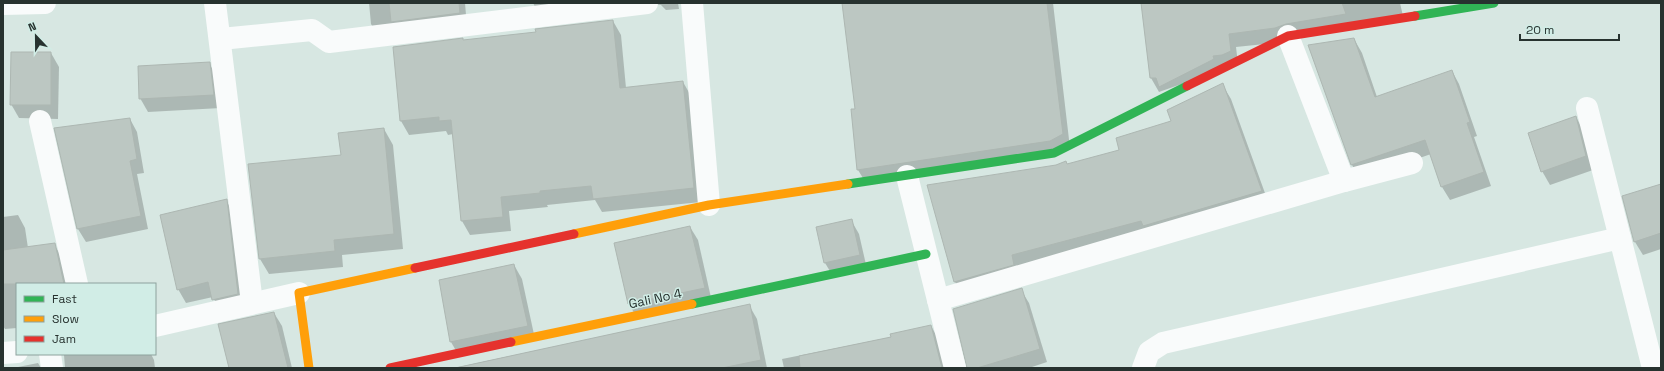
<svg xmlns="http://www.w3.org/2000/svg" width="1664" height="371" viewBox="0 0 1664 371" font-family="'Space Grotesk',sans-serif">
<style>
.shadow{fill:#0003}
.building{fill:#bcc7c2;stroke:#adb7b2}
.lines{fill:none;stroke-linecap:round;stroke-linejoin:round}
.street{stroke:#f9fbfb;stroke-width:22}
.fast{stroke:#30b455;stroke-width:9}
.slow{stroke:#ff9f0a;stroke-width:9}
.jam{stroke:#e5322d;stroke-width:9}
.labels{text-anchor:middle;stroke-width:3;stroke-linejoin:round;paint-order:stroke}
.street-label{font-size:13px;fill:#27322f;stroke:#d1ede6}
</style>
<rect width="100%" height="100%" fill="#d7e7e2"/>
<g class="shadow">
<path d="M369,3h96l2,24 -88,11 -8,-14z"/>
<path d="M533,3h145l1,6 -13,1 -5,-5 -7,-1 -113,14z"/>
<path d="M843,3h210l17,145 -204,35 -8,-13 -2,-60z"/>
<path d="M1142,3h258l3,13 -120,26 -47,5 2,17 -79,28 -8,-14z"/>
<path d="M613,21l8,14 5,53 57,-6 8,14 10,106 -99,10 -7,-12 -48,5 1,2 -39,4 2,20 -41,4 -8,-14 -9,-87 -5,1 -2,-4 -37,4 -8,-14 -7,-73 143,-15z"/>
<path d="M1354,39l8,14 15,44 75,-26 7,13 18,52 -3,1 17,49 -41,14 -8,-13 -11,-33 -71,25 -8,-14 -43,-119z"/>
<path d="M51,53l8,14 -1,52 -39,-1 -8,-14z"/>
<path d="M209,63l8,14 4,31 -73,4 -8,-14z"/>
<path d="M1222,84l9,15 39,108 -306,90 -9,-15 -26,-96 138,-21 53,-14 53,-29z"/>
<path d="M1576,117l7,13 10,40 -43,15 -8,-14z"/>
<path d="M130,119l7,13 7,41 -7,1 11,55 -62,13 -8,-13 -22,-100z"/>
<path d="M384,129l9,16 10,104 -61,6 1,12 -74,7 -9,-15z"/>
<path d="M1661,185v64l-18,6 -8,-13 -12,-45z"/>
<path d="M226,200l8,14 12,94 -25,5 -8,-16 -27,6 -8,-14z"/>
<path d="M18,215l7,13 3,20 26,-4 8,14 6,26h-51v44l-12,1 -2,-3v-109z"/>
<path d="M851,220l8,14 8,35 -34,7 -8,-13z"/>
<path d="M690,227l8,13 14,62 -75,16 -8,-14 -14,-60z"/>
<path d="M514,265l8,14 13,60 -76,17 -8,-14 -11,-61z"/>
<path d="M1021,290l8,13 18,59 -18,6h-61z"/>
<path d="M749,305l8,14 10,49h-313z"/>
<path d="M274,313l8,13 10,42h-62z"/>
<path d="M931,326l8,14 7,28h-162l-2,-9 110,-22z"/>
<path d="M41,354h110l3,6 1,8h-90l-1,-13z"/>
<path d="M38,363l3,5h-28z"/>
</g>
<g class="building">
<path d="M389,3h70l1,10 -69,9z"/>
<path d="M842,3h205l16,131 -13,7 -193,29 -6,-61h4z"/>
<path d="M1141,3h201l4,11 -60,10 -11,4 -46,6 2,17 -9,4 -9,1 1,3 -55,28 -3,-9h-6z"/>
<path d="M613,20l7,68 63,-7 11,107 -101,11 -2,-13 -51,5v2l-39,4 2,20 -42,4 -10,-101 -12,1v-4l-39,4 -7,-74 70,-9v2l73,-8 -1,-3z"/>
<path d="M1354,38l21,59 77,-27 18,52 -3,1 17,49 -43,15 -16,-47 -74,25 -43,-120z"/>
<path d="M11,52h40v53h-41z"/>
<path d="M210,62l4,33 -75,4 -1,-33z"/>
<path d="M1223,83l39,108 -119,35 -2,-5 -129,34 2,10 -60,17 -27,-97 129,-20 10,-4 1,3 52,-14 -3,-12 55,-17 -4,-11z"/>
<path d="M1576,116l10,40 -45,16 -13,-39z"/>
<path d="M130,118l7,41 -7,2 11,55 -64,13 -23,-101z"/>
<path d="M384,128l10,106 -60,6 1,11 -76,8 -11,-95 93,-9 -3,-22z"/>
<path d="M1661,184v49l-27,9 -12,-46z"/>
<path d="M227,199l11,95 -26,6 -4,-18 -31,8 -17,-75z"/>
<path d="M852,219l8,36 -36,8 -8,-36z"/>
<path d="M690,226l15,62 -77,16 -14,-61z"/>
<path d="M55,243l9,41h-61v-34z"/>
<path d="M514,264l14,62 -78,16 -11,-62z"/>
<path d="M1022,288l18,61 -63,19h-10l-14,-59z"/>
<path d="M750,304l11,56 -39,8h-267z"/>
<path d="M274,312l14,56h-59l-11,-44z"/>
<path d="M931,325l11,43h-142l-1,-12 92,-19 -1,-3z"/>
</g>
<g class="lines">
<g class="street">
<path d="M215,3l36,292 3,7"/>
<path d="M692,3l17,202"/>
<path d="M3,4l42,-1"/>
<path d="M1288,36l56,145"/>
<path d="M221,39l91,-9 17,12 318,-39"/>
<path d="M1587,108l66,260"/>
<path d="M40,121l37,163"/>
<path d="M907,176l48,192"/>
<path d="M938,300l406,-119 68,-18"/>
<path d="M155,326l144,-33"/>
<path d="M3,353l14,-1"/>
<path d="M50,354l2,14"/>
<path d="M1143,368l6,-16 14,-9 457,-105"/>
</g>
<g class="fast">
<path d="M1415,16l79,-13"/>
<path d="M848,184l206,-31 133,-67"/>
<path d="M692,304l234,-50"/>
</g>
<g class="slow">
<path d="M574,234l135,-29 139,-21"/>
<path d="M511,342l181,-38"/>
<path d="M309,368l-10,-75 116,-25"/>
</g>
<g class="jam">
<path d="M1187,86l101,-50 127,-20"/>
<path d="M415,268l159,-34"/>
<path d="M390,368l121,-26"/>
</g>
</g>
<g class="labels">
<g class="street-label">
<text transform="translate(655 298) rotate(-12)" y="5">Gali No 4</text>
</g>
</g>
<rect width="1664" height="371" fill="none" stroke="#27322f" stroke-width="8"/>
<rect x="16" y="283" width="140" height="72" fill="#d1ede6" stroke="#8da29d"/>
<rect x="24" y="296" width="20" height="6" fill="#30b455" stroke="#8da29d"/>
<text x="52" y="303" font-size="12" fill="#27322f">Fast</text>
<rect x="24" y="316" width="20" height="6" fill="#ff9f0a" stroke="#8da29d"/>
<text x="52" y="323" font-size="12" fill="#27322f">Slow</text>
<rect x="24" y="336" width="20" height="6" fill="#e5322d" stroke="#8da29d"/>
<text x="52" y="343" font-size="12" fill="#27322f">Jam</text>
<g transform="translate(36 36) rotate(338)" stroke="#d1ede6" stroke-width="3" paint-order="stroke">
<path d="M0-3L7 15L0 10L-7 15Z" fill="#27322f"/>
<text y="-6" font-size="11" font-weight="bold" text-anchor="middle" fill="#27322f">N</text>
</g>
<path d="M1520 34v6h99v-6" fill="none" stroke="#27322f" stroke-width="2"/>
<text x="1526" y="34" font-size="12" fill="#27322f" stroke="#d1ede6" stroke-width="3" paint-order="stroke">20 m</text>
</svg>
